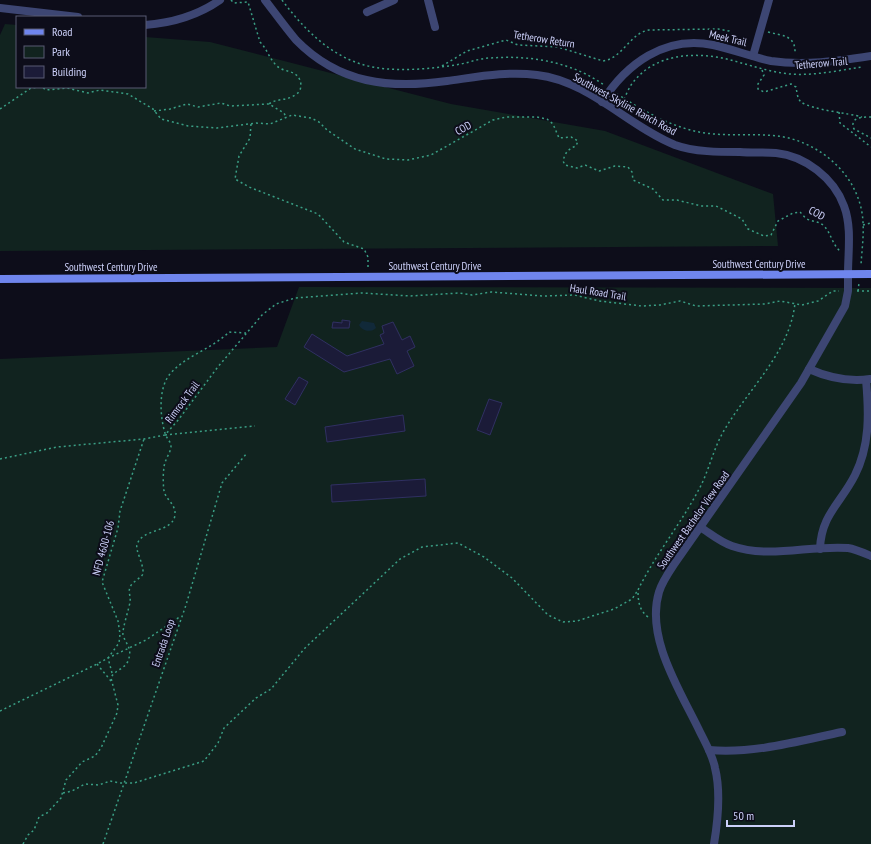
<svg xmlns="http://www.w3.org/2000/svg" width="871" height="844" viewBox="0 0 871 844" font-family="'PT Sans Narrow',sans-serif">
<style>
.green{fill:#11231f}
.water{fill:#112939}
.building{fill:#1b1b38;stroke:#303062}
.lines{fill:none;stroke-linecap:round;stroke-linejoin:round}
.path{stroke:#3a9e84;stroke-width:1.5;stroke-dasharray:2 3;stroke-linecap:butt}
.minor{stroke:#3d4673;stroke-width:8}
.tertiary{stroke:#3d4673;stroke-width:8}
.secondary{stroke:#6f85ed;stroke-width:8}
.labels{text-anchor:middle;stroke-width:4;stroke-linejoin:round;paint-order:stroke}
.street-label{font-size:11px;fill:#ccd0f9;stroke:#0d0d1a}
</style>
<rect width="100%" height="100%" fill="#0d0d1a"/>
<g class="green">
<path d="M5,24l12,1v62h128v-50l65,5 241,62 154,27 168,63 5,52 -778,5v-216z"/>
<path d="M299,287l572,1v556h-871v-485l277,-12z"/>
</g>
<path class="water" d="M362,321l12,2 2,5c-5,5 -14,3 -17,-3z"/>
<g class="building">
<path d="M342,320l8,1 -1,7h-17l1,-6 9,1z"/>
<path d="M393,322l9,18 8,-4 5,11 -8,4 7,15 -17,8 -7,-15 -46,13 -40,-25 8,-13 35,22 37,-12 -4,-9 4,-2 -2,-7z"/>
<path d="M299,377l9,5 -13,23 -10,-6z"/>
<path d="M489,399l13,4 -12,32 -13,-5z"/>
<path d="M403,415l2,16 -78,11 -2,-15z"/>
<path d="M425,479l1,17 -94,6 -1,-17z"/>
</g>
<g class="lines">
<g class="path">
<path d="M231,0l3,3 14,-1 12,40c7,7 9,16 16,23 8,9 23,3 25,20 0,4 -2,8 -6,10 -8,6 -18,3 -26,9l15,9 2,4"/>
<path d="M282,0c21,28 47,55 82,65 28,8 68,4 97,-1 10,-2 19,-6 30,-6 39,-3 81,4 113,27"/>
<path d="M768,32c15,4 28,3 27,22"/>
<path d="M442,66l25,-15 39,-11 12,5 40,2 45,14c20,-3 27,-28 46,-31l69,-1 11,2 9,11"/>
<path d="M762,70l2,5 -6,9v5l6,3 27,-8 5,3c1,5 1,11 5,15 11,8 47,11 61,15"/>
<path d="M617,94c25,16 52,32 82,38 26,5 53,1 79,4 37,5 72,32 82,68 6,20 2,42 1,61"/>
<path d="M624,99c3,-6 6,-14 11,-19 21,-25 56,-28 87,-22 23,5 45,14 68,16 25,2 50,-4 73,-7"/>
<path d="M0,109l31,-21 11,-1 4,3 21,-2 21,5 12,-3 28,4 25,15 8,10 27,7 29,2 39,-5 14,1 22,-9 19,3 8,4 8,8 28,19 31,10 22,1 23,-5 62,-35 13,-3h31l10,2 6,5 6,14 12,-1 7,4 -2,5c-8,3 -11,7 -13,15l2,4 12,3 8,-3 14,6 16,-5 13,1 4,5 1,8 20,9 10,11h14l24,6h15l26,13 6,10 16,7 7,-1 7,-14 15,-8 7,-1c2,2 4,5 7,7 6,3 12,2 17,7 7,7 8,18 16,25"/>
<path d="M154,111l16,-2 17,-5 11,3 23,-4 9,3 39,-2"/>
<path d="M839,112l1,11 31,24"/>
<path d="M871,117c-8,0 -22,0 -17,12l17,9"/>
<path d="M251,124l-1,14 -11,18 -4,23 14,8 69,27 26,28 20,7 4,8v12"/>
<path d="M863,225l8,-2"/>
<path d="M857,291h14"/>
<path d="M858,291l1,-8"/>
<path d="M165,435l90,-9"/>
<path d="M0,459l57,-12 87,-8 21,-4 14,-16 38,-51 45,-53 14,-11 19,-6 67,-5 48,3 49,-3 13,2 19,-3 52,4 32,-1 24,6 43,5 18,-1 20,-4 16,5 69,-2 15,-3 22,4 16,-4 15,-10h6"/>
<path d="M648,617c-9,-7 -10,-16 -10,-27 17,-35 42,-65 60,-99 11,-19 15,-43 27,-62 24,-41 65,-77 70,-126"/>
<path d="M97,664l14,17"/>
<path d="M112,673l-4,-15 38,-18 35,-24"/>
<path d="M0,711l97,-47 11,-6 11,-15 1,-9 -2,-13 -16,-39 16,-54 2,-17 24,-72"/>
<path d="M63,793l9,-2 13,-7 14,1 11,-4 10,2h14l70,-22 14,-18 6,-15 32,-30 15,-9 34,-41 95,-89 22,-12 36,-4 26,14 28,21 36,37 15,7 14,-1 37,-12 18,-10 6,-9"/>
<path d="M23,844l5,-9 6,-5 5,-13 8,-4 14,-15 5,-18 16,-18 13,-6 6,-8 16,-35 1,-8 -7,-27c3,-8 14,-9 17,-17 5,-13 -2,-16 -5,-26 -1,-6 6,-26 7,-33 1,-5 -2,-10 0,-15 3,-6 10,-8 13,-13 1,-10 -8,-24 -6,-29 4,-17 36,-12 38,-30 1,-11 -9,-15 -11,-24 -1,-7 -1,-17 0,-24 1,-8 6,-13 7,-20 0,-6 -5,-9 -6,-14 -5,-16 -7,-45 5,-59 15,-18 42,-25 59,-42l17,1"/>
<path d="M103,844l83,-239 36,-122 25,-30"/>
</g>
<g class="minor">
<path d="M428,0l7,27"/>
<path d="M0,8l78,9"/>
<path d="M367,12l27,-12"/>
<path d="M145,25c27,-2 52,-9 75,-25"/>
<path d="M753,56l16,-56"/>
<path d="M602,102c24,-38 63,-67 111,-57 19,4 39,12 58,16 33,5 67,0 100,-5"/>
<path d="M809,369c20,9 39,13 61,10"/>
<path d="M700,527c11,7 20,15 32,19 38,13 77,-1 116,2 7,1 16,5 23,8"/>
<path d="M820,549c1,-34 21,-46 35,-74 15,-30 14,-62 11,-95"/>
<path d="M709,750c44,4 90,-9 133,-18"/>
<path d="M714,844c4,-24 7,-52 1,-76 -2,-12 -9,-24 -15,-36 -19,-40 -55,-94 -41,-140 3,-10 10,-20 16,-29l126,-180 44,-77 3,-15v-17"/>
</g>
<path class="tertiary" d="M265,0c10,13 20,27 31,40 43,44 94,49 151,41 30,-4 60,-10 90,-6 52,6 91,51 138,70 19,7 45,7 65,7 11,1 24,0 36,1 29,3 58,25 68,53 8,21 4,46 4,68"/>
<path class="secondary" d="M0,279l871,-5"/>
</g>
<g class="labels">
<g class="street-label">
<text transform="translate(728 38) rotate(13)" y="4">Meek Trail</text>
<text transform="translate(544 39) rotate(9)" y="4">Tetherow Return</text>
<text transform="translate(821 63) rotate(-5)" y="4">Tetherow Trail</text>
<text transform="translate(625 104) rotate(29)" y="4">Southwest Skyline Ranch Road</text>
<text transform="translate(463 128) rotate(-29)" y="4">COD</text>
<text transform="translate(817 213) rotate(29)" y="4">COD</text>
<text x="759" y="268">Southwest Century Drive</text>
<text x="435" y="270">Southwest Century Drive</text>
<text x="111" y="271">Southwest Century Drive</text>
<text transform="translate(598 292) rotate(9)" y="4">Haul Road Trail</text>
<text transform="translate(182 402) rotate(-53)" y="4">Rimrock Trail</text>
<text transform="translate(693 520) rotate(-55)" y="4">Southwest Bachelor View Road</text>
<text transform="translate(103 548) rotate(-75)" y="4">NFD 4600-106</text>
<text transform="translate(163 643) rotate(-71)" y="4">Entrada Loop</text>
</g>
</g>
<rect x="16" y="16" width="130" height="72" fill="#0d0d1a" stroke="#595b73"/>
<rect x="24" y="29" width="20" height="6" fill="#6f85ed" stroke="#595b73"/>
<text x="52" y="36" font-size="12" fill="#ccd0f9">Road</text>
<rect x="24" y="46" width="20" height="12" fill="#11231f" stroke="#595b73"/>
<text x="52" y="56" font-size="12" fill="#ccd0f9">Park</text>
<rect x="24" y="66" width="20" height="12" fill="#1b1b38" stroke="#595b73"/>
<text x="52" y="76" font-size="12" fill="#ccd0f9">Building</text>
<path d="M727 820v6h67v-6" fill="none" stroke="#ccd0f9" stroke-width="2"/>
<text x="733" y="820" font-size="12" fill="#ccd0f9" stroke="#0d0d1a" stroke-width="3" paint-order="stroke">50 m</text>
</svg>
